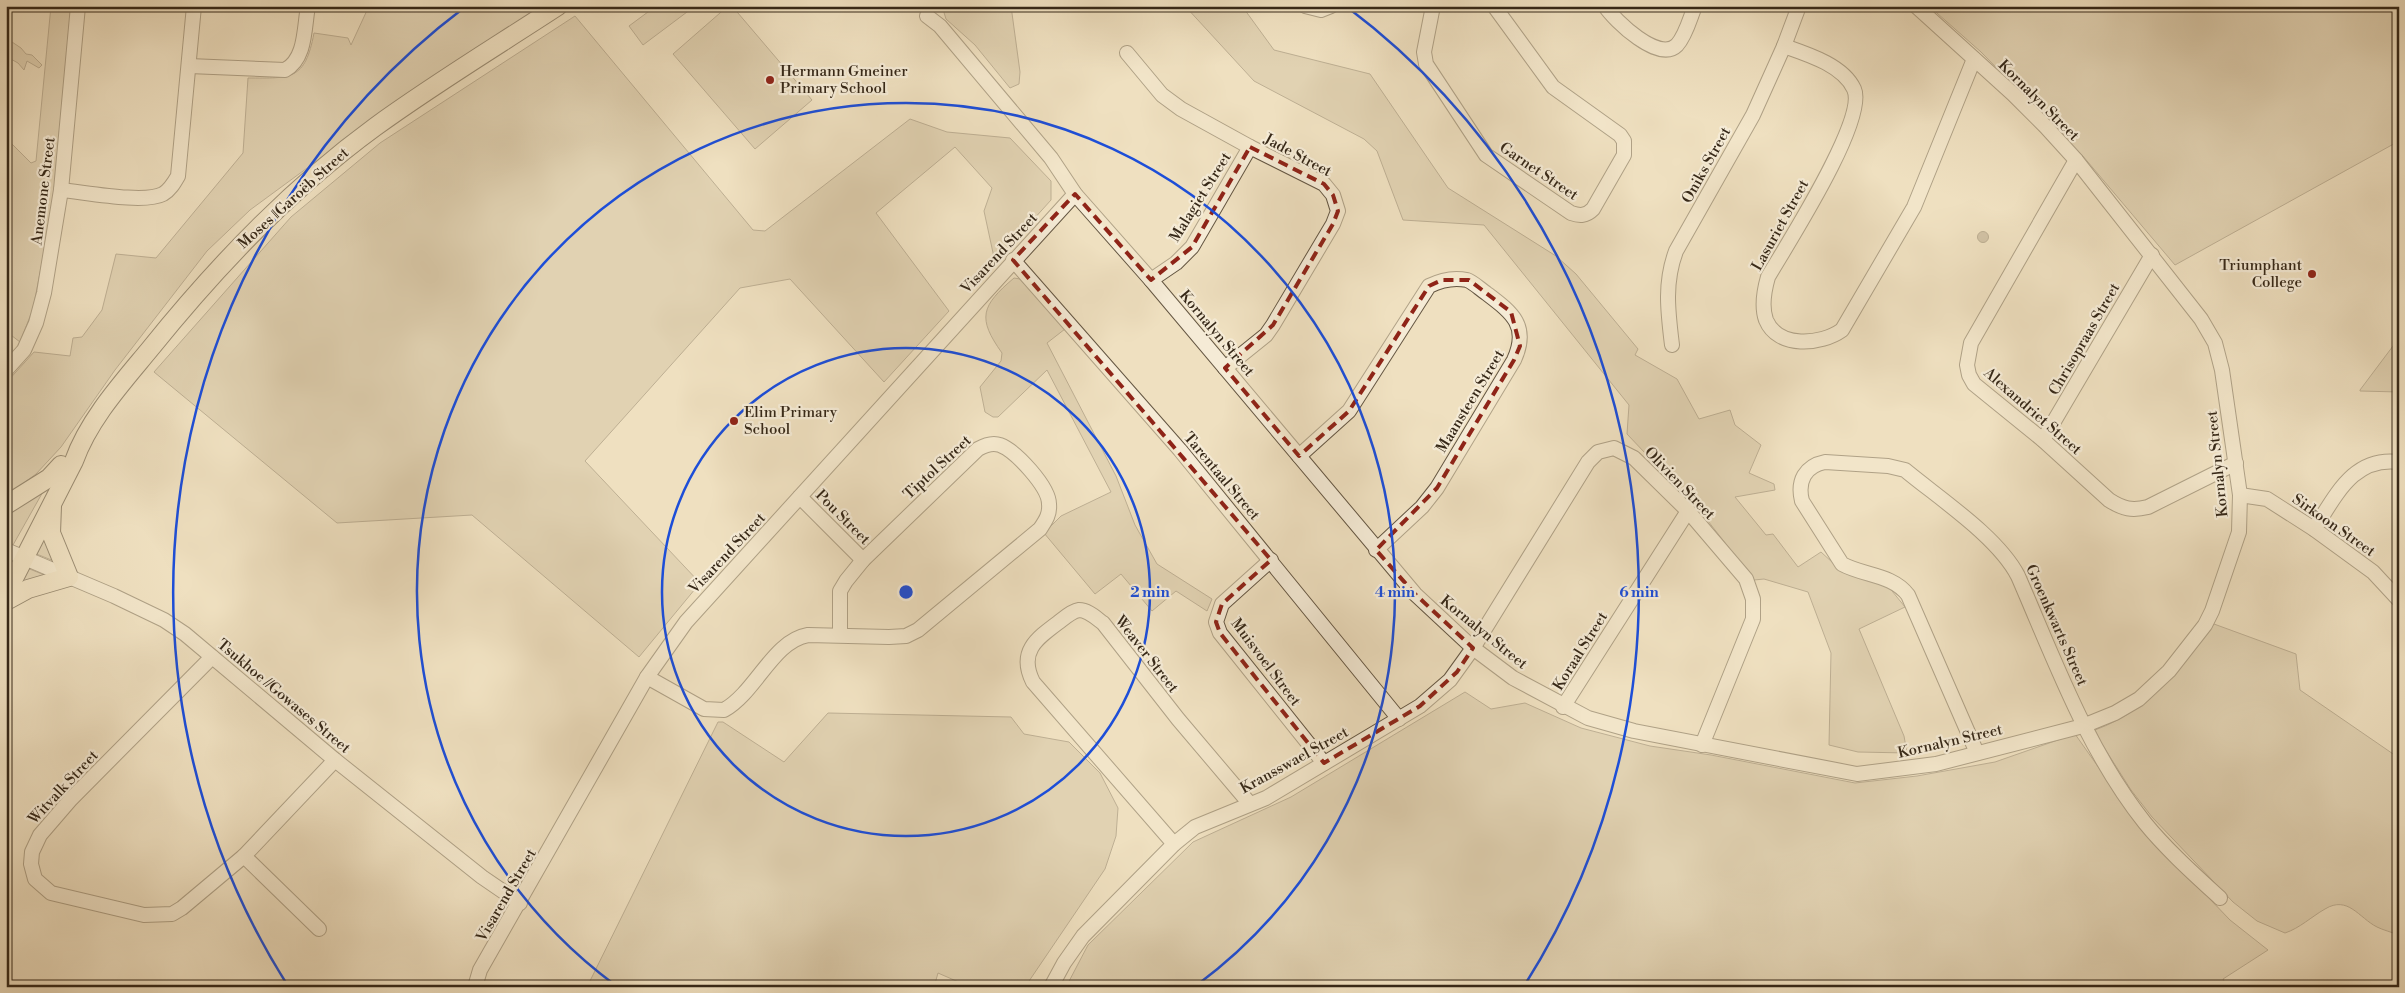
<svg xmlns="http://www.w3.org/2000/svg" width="2405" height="993" viewBox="0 0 2405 993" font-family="'Libre Bodoni',serif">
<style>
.green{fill:#d0c1a3;stroke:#83745e}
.water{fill:#b0a187;stroke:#7f715b}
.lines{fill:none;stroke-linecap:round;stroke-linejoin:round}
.minor-casing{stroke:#645642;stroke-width:16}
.major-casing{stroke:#362818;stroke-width:20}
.minor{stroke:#f5ebd6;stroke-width:14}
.major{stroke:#efe0c0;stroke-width:18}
.marked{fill:none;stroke:#8f2418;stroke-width:4;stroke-dasharray:10 6;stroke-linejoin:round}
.ring{fill:none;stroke:#1d4ed8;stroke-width:2.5}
.poi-dot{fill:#8f2418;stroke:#f5ebd6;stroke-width:2}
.labels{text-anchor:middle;stroke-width:4.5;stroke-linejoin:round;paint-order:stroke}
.poi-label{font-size:15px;fill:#362818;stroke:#f5ebd6;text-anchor:start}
.street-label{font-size:15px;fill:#362818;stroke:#f5ebd6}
.centre{fill:#1d4ed8;stroke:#f5ebd6;stroke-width:2.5}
.ring-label{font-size:15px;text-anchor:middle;font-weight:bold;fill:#1d4ed8;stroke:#f5ebd6;stroke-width:4.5;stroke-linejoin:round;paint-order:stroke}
</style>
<rect width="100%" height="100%" fill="#efe0c0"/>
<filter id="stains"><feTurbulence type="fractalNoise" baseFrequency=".004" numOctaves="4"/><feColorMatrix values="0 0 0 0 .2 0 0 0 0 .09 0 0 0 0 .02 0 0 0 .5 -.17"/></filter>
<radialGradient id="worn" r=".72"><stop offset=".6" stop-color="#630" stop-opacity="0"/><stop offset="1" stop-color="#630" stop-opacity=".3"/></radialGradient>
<g class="green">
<path d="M51,6h20l-19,205 -19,98 -13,33 -13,-10c7,11 7,23 -1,34v-228l25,25 5,-2z"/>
<path d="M369,6h176l-197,132 -98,72 -43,41 -92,119 -54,77 -25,27 -30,22v-113l28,-31 36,4 3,-18 9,-1 20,-27 14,-56 40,4 87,-105 5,-75c43,0 57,3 66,-45l34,5 3,7z"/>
<path d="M656,6h39l-52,39 -14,-19z"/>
<path d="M728,6h4l80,94 -57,49 -82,-95z"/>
<path d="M942,6h69l9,66 -1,12 -9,4 -35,-43 -29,-26z"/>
<path d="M1185,6h57l32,44 96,24 78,114 108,68 20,18 62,75 -3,6 42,24 22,40 31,-9 5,15 26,20 -12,28 25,11 1,6 -40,7 31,38 7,-1 25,33 23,-15 23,21 44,13 17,21 -46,22 45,107 3,17 -49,-1 -29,-7 2,-92 -23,-61 -44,-13 -10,1 -53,-68 -74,-78 2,-29 -145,-180 -81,-5 -26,-69 -13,-12 -110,-58z"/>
<path d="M1929,6h470v135l-224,124 -93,-110 -101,-103z"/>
<path d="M575,16l178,214 12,1 145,-112 37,13 63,6 41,43v19l-56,62 -11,-51 8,-23 -37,-41 -79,66 73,98 -65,71 -94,-103 -50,9 -155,173 115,122 -61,74 -167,-142 -135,8 -183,-151 137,-155 89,-74z"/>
<path d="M6,34l3,6 12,8 5,6 6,1 10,10 -3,3 -12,-7 -3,9 -6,-7 -9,-5z"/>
<path d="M1014,278l6,1 45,50 -18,14 69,133 19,49 22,39 55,35 -5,12 -31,-20 -24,20 -31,-37 -26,20 -51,-61 17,-17 50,-24 -64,-122 -49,47h-5l-8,-5 -5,-25 21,-26 1,-8c-25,-35 -21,-47 12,-75z"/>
<path d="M2399,338v54l-39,-1v-1z"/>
<path d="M49,481l-36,64 -7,-2v-32z"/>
<path d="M45,522l14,41 -30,-12z"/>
<path d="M22,566l30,12 -38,12z"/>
<path d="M2214,624l82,30 4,36 99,68v177c-8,-3 -16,-5 -22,-8 -18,-9 -29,-32 -52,-18 -14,8 -25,19 -40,24l-28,-12 -24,-19 -81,-85 -21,-27 -33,-52 -3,-8c59,-22 81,-60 119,-106z"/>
<path d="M1465,692l26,17 34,-6 56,25 69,18 61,9 144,28 62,-7 78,-14 80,-28 65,92 90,94 38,30 -45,29 4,8h-1161l22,-42 105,-103 98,-45z"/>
<path d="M828,713l183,4 13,17 45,8 31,31 18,35 -2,28 -11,33 -80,118h-55l-32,-14 -4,14h-347l131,-265h5l61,40z"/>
</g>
<circle class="water" cx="1983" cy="237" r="5.5"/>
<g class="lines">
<defs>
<g id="minor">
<path d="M1305,6l16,4 10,-4"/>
<path d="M1433,6l-9,46 2,12 60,91 85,58c9,3 15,3 22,-4l31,-54v-14l-4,-6 -67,-48 -59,-81"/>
<path d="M1605,6c10,15 54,57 72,39 9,-10 13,-27 18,-39"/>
<path d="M927,16l13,10 111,132 24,36 76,86 264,314 58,54 40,30 75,40 46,13 223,43 79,-10 147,-38 32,-13 24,-14 30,-28 36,-46 7,-14 27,-79 1,-37 -18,-125 -7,-27 -14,-24 -125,-159 -30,-33 -33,-33 -97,-88"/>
<path d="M1784,46c23,8 59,19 70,43 14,30 -68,157 -86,188 -4,14 -7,29 -2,43 12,29 55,25 76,10l72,-123 60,-148"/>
<path d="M1127,53l35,42 19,14 69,38 74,37 9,11 5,16 -5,13 -60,101 -7,10 -41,33"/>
<path d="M189,66l96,4c21,-11 19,-42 23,-64"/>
<path d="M2076,160l-105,183 -4,22 2,10 5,9 69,56 66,60c14,9 23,11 39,7l88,-44"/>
<path d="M61,190c23,2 83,14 102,4 7,-4 11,-11 15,-18l16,-170"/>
<path d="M1013,260l167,190 219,269"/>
<path d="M1151,280l25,-17 16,-16 58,-100"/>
<path d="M1672,345c-4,-33 -8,-62 4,-94l77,-136 31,-69 15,-40"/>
<path d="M6,370l18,-20 12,-27 8,-30 17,-103 17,-184"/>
<path d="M2043,440l109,-185"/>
<path d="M1299,456l50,-45 80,-125c12,-6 24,-9 38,-6 6,2 13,9 19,13 25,19 44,32 28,67l-77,128 -15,19 -46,43"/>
<path d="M2240,495l27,4 47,30 59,43 26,28"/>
<path d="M800,497l63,63"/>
<path d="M2314,529c22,-33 39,-73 85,-67"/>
<path d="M6,550l108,46 50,24 21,14 150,126 147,117 38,26"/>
<path d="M1271,560l-49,44 -6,18 4,11 104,130"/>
<path d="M212,657l-141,142 -31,36 -8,17 -1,12 4,15 16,14 93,22 28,-1 10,-6 62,-52 91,-96"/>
<path d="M647,677l57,32 20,1c32,-18 49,-69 84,-75l81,2 17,-1 12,-6 122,-101c6,-9 10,-15 9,-25 0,-17 -33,-53 -49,-59 -8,-3 -15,0 -22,4l-115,111 -17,21 -6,10v44"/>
<path d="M1563,707l125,-196"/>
<path d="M1977,753l-69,-158c-16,-21 -44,-19 -66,-31l-40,-63c-5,-20 3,-35 23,-39l63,4 17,4c35,29 93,67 113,106 37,85 69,174 127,247 21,26 50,52 75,75"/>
<path d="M1174,844l-141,-162c-15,-30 3,-43 26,-60 5,-4 13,-11 20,-12 9,0 17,8 24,13l75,96 72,85"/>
<path d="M244,856l75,73"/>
<path d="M475,987l5,-17 167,-293 39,-55 389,-428"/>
<path d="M1051,987l13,-24 19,-27 91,-92 21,-17 71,-29 154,-92 30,-26 23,-32 115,-186 10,-10 16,-4 20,10 54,53 58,68 7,20v20l-51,126"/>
</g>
<g id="major">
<path d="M6,505l43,-27 12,-13"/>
<path d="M6,594l68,-133c15,-42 48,-78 76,-112 66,-82 140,-160 225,-222 59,-43 122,-81 183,-121"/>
<path d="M6,601l22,-12 41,-12 -18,-44 1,-27"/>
</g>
</defs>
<use href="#minor" class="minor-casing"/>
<use href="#major" class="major-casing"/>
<use href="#minor" class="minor"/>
<use href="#major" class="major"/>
</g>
<path d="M0 0H2405V993H0ZM1250,147l74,37 9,11 5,16 -5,13 -60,101 -48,43 74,88 50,-45 80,-125 13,-6h27l42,32 9,34 -6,14 -77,128 -61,62 39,44 58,54 -16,24 -37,34 -96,57 -104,-130 -4,-11 6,-18 49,-44 -258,-300 62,-66 76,86 41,-33z" fill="#efe0c0" fill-opacity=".55" fill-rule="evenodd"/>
<path class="marked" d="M1250,147l74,37 9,11 5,16 -5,13 -60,101 -48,43 74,88 50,-45 80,-125 13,-6h27l42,32 9,34 -6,14 -77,128 -61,62 39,44 58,54 -16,24 -37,34 -96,57 -104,-130 -4,-11 6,-18 49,-44 -258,-300 62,-66 76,86 41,-33z"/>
<g class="ring">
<circle cx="906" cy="592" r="244"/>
<path d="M615 985A489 489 0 1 1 1197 985"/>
<path d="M288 986A733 733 0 0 1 465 7M1347 7A733 733 0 0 1 1524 986"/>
</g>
<g class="poi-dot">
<circle cx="770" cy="80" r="5"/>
<circle cx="2312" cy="274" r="5"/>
<circle cx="734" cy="421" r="5"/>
</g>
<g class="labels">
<g class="poi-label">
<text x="780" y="76">Hermann Gmeiner<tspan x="780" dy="17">Primary School</tspan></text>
<text x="2302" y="270" text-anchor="end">Triumphant<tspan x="2302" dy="17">College</tspan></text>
<text x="744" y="417">Elim Primary<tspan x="744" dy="17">School</tspan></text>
</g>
<g class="street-label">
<text transform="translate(2039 100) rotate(45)" y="5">Kornalyn Street</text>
<text transform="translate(1298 155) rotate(28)" y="5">Jade Street</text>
<text transform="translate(1706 165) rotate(-61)" y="5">Oniks Street</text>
<text transform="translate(1539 171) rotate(34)" y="5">Garnet Street</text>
<text transform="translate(43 191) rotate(-83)" y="5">Anemone Street</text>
<text transform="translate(1200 197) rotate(-58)" y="5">Malagiet Street</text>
<text transform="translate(293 198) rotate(-42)" y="5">Moses ǁGaroëb Street</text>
<text transform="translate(1780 225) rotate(-61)" y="5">Lasuriet Street</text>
<text transform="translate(999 253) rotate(-47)" y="5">Visarend Street</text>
<text transform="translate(1217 333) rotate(50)" y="5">Kornalyn Street</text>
<text transform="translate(2084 339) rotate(-60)" y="5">Chrisopraas Street</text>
<text transform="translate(1470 401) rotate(-59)" y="5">Maansteen Street</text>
<text transform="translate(2033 411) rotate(41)" y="5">Alexandriet Street</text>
<text transform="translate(2217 464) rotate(-96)" y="5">Kornalyn Street</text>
<text transform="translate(937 467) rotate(-43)" y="5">Tiptol Street</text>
<text transform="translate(1222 476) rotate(50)" y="5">Tarentaal Street</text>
<text transform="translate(1680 483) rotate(46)" y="5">Olivien Street</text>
<text transform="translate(843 517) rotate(45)" y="5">Pou Street</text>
<text transform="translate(2334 525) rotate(35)" y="5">Sirkoon Street</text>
<text transform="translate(727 553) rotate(-47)" y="5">Visarend Street</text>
<text transform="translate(2057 625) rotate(66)" y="5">Groenkwarts Street</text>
<text transform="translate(1484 632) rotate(39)" y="5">Kornalyn Street</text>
<text transform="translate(1580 651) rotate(-58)" y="5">Koraal Street</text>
<text transform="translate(1147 654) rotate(52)" y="5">Weaver Street</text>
<text transform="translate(1266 662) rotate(53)" y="5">Muisvoel Street</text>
<text transform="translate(284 696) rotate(40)" y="5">Tsukhoe //Gowases Street</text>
<text transform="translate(1950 741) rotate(-13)" y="5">Kornalyn Street</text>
<text transform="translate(1294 760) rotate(-29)" y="5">Kransswael Street</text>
<text transform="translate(63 787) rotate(-47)" y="5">Witvalk Street</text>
<text transform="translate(506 895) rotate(-60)" y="5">Visarend Street</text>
</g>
</g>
<circle cx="906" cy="592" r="8" class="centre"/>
<g class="ring-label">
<text x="1150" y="597">2 min</text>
<text x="1395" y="597">4 min</text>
<text x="1639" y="597">6 min</text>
</g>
<rect width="2405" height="993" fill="none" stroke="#efe0c0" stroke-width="25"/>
<rect x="8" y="8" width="2390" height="978" fill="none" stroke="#362818" stroke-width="2.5"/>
<rect x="12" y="12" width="2380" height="968" fill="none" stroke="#362818"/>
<rect width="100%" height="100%" filter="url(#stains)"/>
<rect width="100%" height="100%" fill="url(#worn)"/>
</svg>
